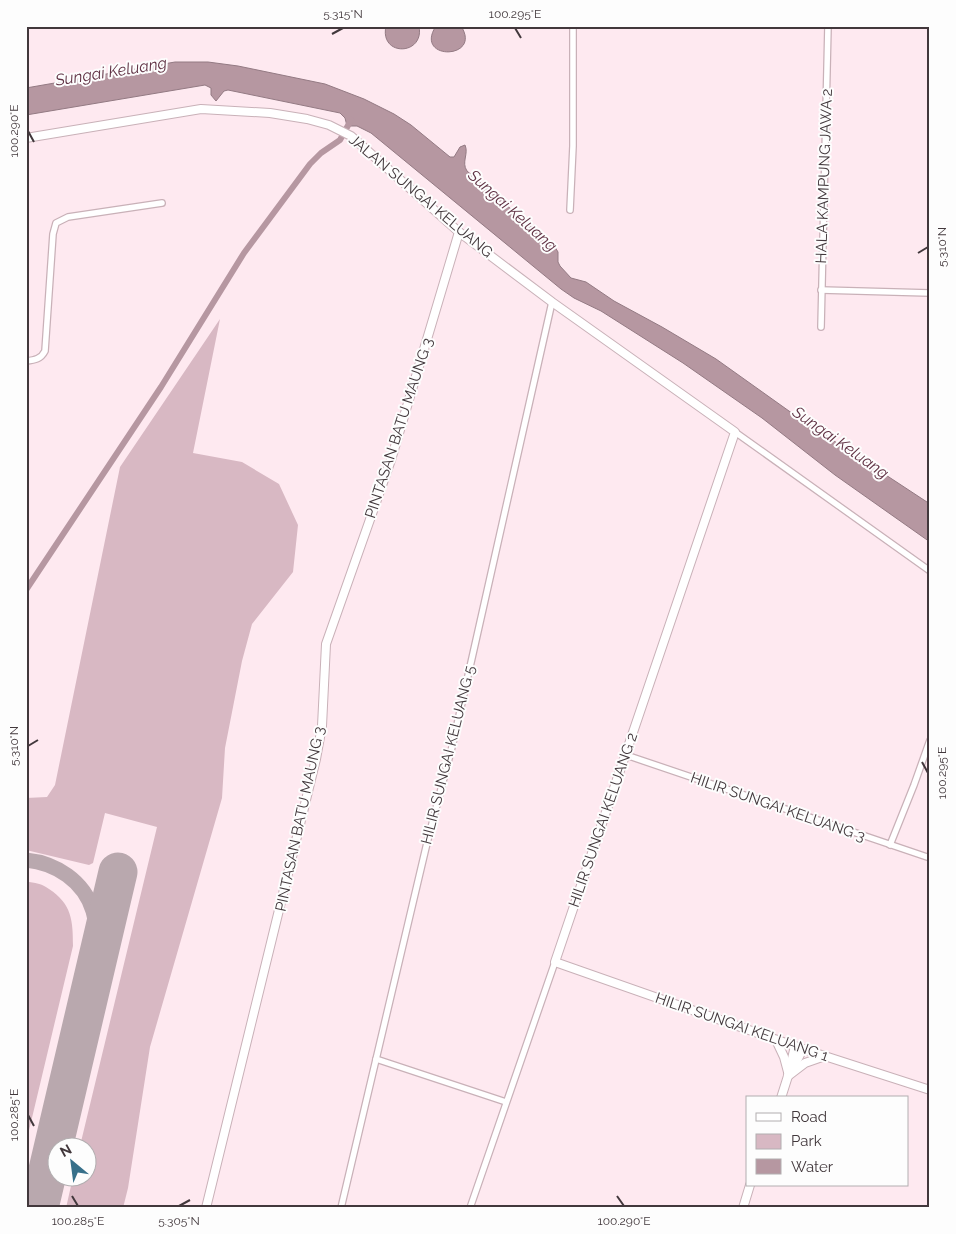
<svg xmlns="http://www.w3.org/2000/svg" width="956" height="1234" viewBox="0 0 956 1234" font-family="Raleway,sans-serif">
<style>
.green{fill:#d8b8c3}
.water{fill:#b697a1;stroke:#937a83}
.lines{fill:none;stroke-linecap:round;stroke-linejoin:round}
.canal{stroke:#b697a1;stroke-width:6}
.taxiway{stroke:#b9a8ae;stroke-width:15}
.runway{stroke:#b9a8ae;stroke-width:39}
.minor-casing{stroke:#c9b1b8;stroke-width:8}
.tertiary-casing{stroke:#c9b1b8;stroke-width:10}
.minor{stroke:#fff;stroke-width:5.5}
.tertiary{stroke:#fff;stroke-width:8}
.ticks{fill:none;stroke:#42383c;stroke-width:2}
.labels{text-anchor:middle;stroke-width:4;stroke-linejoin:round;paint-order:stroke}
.street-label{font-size:15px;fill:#42383c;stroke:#fdfdfd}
.water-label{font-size:16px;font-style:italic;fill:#603244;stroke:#fdfdfd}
.neatline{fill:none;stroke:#42383c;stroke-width:2}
.ticks-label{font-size:12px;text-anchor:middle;fill:#42383c}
</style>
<rect width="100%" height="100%" fill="#fee9f0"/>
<g class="green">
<path d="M220,319l-27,134 49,9 37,22 19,41 -5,47 -41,52 -10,37 -17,87 -3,50 -72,249 -22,141 -5,20h-57l7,-31 15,-1v-30h-8l77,-319 -52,-14 -12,50 -4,2 -63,-15v-52l21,-1 8,-12 65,-318z"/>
<path d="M26,882c9,0 16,2 23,7 23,15 24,32 24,57l-47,197z"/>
</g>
<g class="water">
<path d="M386,26h33c6,30 -40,31 -33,0z"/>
<path d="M436,26h25c22,34 -48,35 -25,0z"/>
<path d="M175,62h33l30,4 87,18 39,15 30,15 17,11 39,32h4l6,-10 5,-2c4,9 -4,17 2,26l88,76 3,5v10l2,4 11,12 15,4 28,19 48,26 54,32 80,57 134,88v38l-95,-67 -73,-57 -79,-55 -82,-52 -27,-13 -13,-9 -190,-156 -14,-7h-10l-2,-8 -5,-5 -112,-23 -4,1 -8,10 -5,-6v-7l-6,-3 -179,30v-27z"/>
</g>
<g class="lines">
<path class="canal" d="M26,590l135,-203 83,-134 66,-89 11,-11 19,-13 11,-20"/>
<path class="taxiway" d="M26,860c30,3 58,21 67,51 5,16 4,33 4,50"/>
<path class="runway" d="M39,1208l79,-336"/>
<defs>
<g id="minor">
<path d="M570,210l3,-64v-120"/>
<path d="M821,290l109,3"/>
<path d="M821,327l7,-301"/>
<path d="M26,361c9,-1 15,-2 19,-10l8,-117 3,-11 12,-6 94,-14"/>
<path d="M735,432l195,139"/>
<path d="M626,755l304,103"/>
<path d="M890,845l24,-60 16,-45"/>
<path d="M376,1059l130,43"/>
<path d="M341,1208l86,-365 25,-96 100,-445"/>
<path d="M470,1208l85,-246"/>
</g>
<g id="tertiary">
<path d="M26,138l175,-29 69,4 37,6 22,6 22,11 108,96 93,70 183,130 -180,530 248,87 127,41"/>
<path d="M776,1040l8,17 4,15"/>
<path d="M793,1068l10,-19"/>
<path d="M788,1076l17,-13 20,-7"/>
<path d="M781,1098l7,-22 7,-30"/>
<path d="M206,1208l110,-449 6,-33 4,-82 65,-184 68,-228"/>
<path d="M743,1208l7,-23"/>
</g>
</defs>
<use href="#minor" class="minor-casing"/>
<use href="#tertiary" class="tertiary-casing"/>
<use href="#minor" class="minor"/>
<use href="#tertiary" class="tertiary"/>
</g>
<path class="ticks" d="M515,28l6,10M332,34l11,-6M28,131l6,11M918,253l10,-6M28,746l10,-6M922,762l6,11M28,1115l6,11M72,1196l6,10M617,1196l7,10M179,1206l11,-6"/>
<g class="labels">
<g class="street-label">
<text transform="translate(824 176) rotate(-88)" y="5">HALA KAMPUNG JAWA 2</text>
<text transform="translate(421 196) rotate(40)" y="5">JALAN SUNGAI KELUANG</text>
<text transform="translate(399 428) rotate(-72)" y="5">PINTASAN BATU MAUNG 3</text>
<text transform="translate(448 755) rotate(-76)" y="5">HILIR SUNGAI KELUANG 5</text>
<text transform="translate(778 807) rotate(19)" y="5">HILIR SUNGAI KELUANG 3</text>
<text transform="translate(300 819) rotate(-78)" y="5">PINTASAN BATU MAUNG 3</text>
<text transform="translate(603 820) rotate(-71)" y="5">HILIR SUNGAI KELUANG 2</text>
<text transform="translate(742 1027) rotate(19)" y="5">HILIR SUNGAI KELUANG 1</text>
</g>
<g class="water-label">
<text transform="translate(111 71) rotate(-9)" y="6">Sungai Keluang</text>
<text transform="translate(513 210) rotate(42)" y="6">Sungai Keluang</text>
<text transform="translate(841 442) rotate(35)" y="6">Sungai Keluang</text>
</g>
</g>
<rect width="956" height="1234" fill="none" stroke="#fdfdfd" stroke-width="55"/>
<rect x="746" y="1096" width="162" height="90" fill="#fdfdfd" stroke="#b2aeb0"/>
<rect x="756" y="1113" width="25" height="8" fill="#ffffff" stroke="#b2aeb0"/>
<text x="791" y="1122" font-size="15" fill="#42383c">Road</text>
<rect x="756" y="1134" width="25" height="15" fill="#d8b8c3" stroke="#b2aeb0"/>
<text x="791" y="1146" font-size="15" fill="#42383c">Park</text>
<rect x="756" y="1159" width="25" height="15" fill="#b697a1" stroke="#b2aeb0"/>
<text x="791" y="1172" font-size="15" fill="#42383c">Water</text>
<g transform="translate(72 1162) rotate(331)"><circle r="24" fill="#fdfdfd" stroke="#b2aeb0"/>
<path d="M0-4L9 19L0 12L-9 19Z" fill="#37708a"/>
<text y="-8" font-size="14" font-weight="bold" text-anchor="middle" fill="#42383c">N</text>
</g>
<rect x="28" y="28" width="900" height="1178" class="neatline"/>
<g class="ticks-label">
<text x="343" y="18">5.315°N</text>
<text x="515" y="18">100.295°E</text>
<text transform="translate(14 131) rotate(-90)" y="4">100.290°E</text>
<text transform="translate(942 247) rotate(-90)" y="4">5.310°N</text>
<text transform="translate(14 746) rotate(-90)" y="4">5.310°N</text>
<text transform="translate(942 773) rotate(-90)" y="4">100.295°E</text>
<text transform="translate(14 1115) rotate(-90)" y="4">100.285°E</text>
<text x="78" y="1225">100.285°E</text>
<text x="179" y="1225">5.305°N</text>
<text x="624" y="1225">100.290°E</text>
</g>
</svg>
